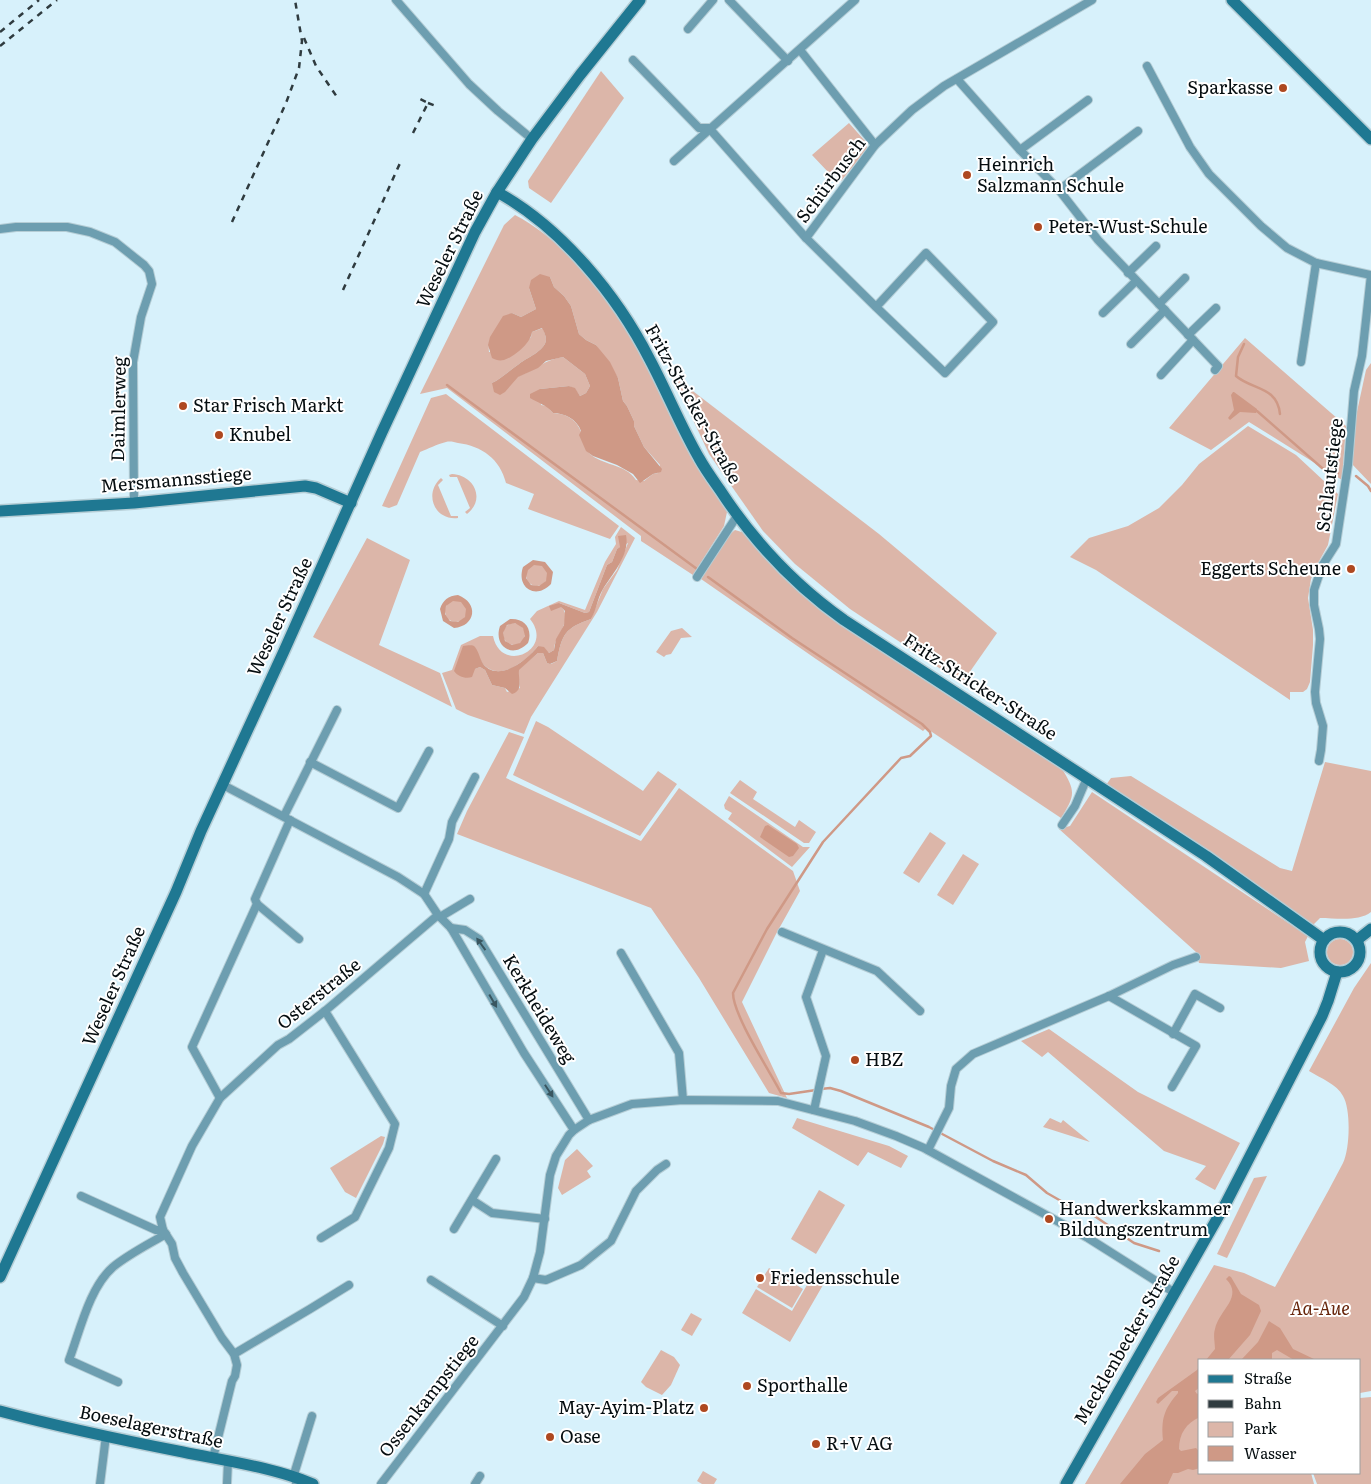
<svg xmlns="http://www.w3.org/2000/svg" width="1371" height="1484" viewBox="0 0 1371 1484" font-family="Literata,serif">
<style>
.green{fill:#dcb6a9;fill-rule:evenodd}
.water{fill:#cf9986;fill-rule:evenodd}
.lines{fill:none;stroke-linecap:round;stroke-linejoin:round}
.stream{stroke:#cf9986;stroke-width:2.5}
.street-casing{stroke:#b5cdd5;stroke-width:10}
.secondary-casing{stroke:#b5cdd5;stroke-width:14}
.street{stroke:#6d9eb0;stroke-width:8}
.secondary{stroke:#1f7892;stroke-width:11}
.rail{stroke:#2f3b3f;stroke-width:2.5;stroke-dasharray:6 6;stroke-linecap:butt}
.oneway{fill:#395660}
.poi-dot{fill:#ae4820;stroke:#fff;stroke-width:2}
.labels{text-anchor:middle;stroke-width:4;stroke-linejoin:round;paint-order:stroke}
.poi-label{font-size:18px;fill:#050d10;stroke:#fff;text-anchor:start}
.street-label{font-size:18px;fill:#050d10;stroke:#fff}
.park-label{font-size:18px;font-style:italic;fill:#66250b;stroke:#fff}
</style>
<rect width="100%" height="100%" fill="#d7f1fb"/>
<g class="green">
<path d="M601,71l23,27 -73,105 -22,-15 -1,-7z"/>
<path d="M849,123l16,18 2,6 -2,5 -24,29 -9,-10 -3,2 -17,-18z"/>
<path d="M515,215c46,24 81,69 110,112l99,178 3,7 -3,14 -31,49 -52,-34v-5l-194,-148 -27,6 84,-169zM550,277l4,10 10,9 7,10 8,28 7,6 10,5 22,33 5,23 4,5 7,15v5l10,21 16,18 -2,8 -5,1 -9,7 -8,-1c-11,-17 -34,-14 -47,-27 -4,-4 -4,-10 -6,-15 -4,-16 -13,-24 -30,-25l-6,-7 -6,-1 -1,-16 29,-3 6,3 5,7 6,-3 4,-7 -5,-12 -22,-17c-17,2 -28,13 -44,19 -8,3 -18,5 -27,7 10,-5 18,-13 27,-19 7,-6 26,-13 27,-24 0,-4 -2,-9 -3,-12l-11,4 -1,5 -14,15h-28c-2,-17 12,-27 23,-39l9,4 15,-8 -7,-21z"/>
<path d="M1245,338l101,88 -4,54 -93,-58 -38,28 -42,-22z"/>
<path d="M1371,363v121l-20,-21 2,-33 13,-60z"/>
<path d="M672,375l207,159 118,99 -35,50 -112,-74 -55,-45 -32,-33 -54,-77z"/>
<path d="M446,394l173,132 -9,13 -82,-30 6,-15 -28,-11c-6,-24 -24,-37 -48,-40 -4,-1 -8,-2 -12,-1 -9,2 -18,7 -26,10l-23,53 -8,3 -7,-2 49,-108z"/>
<path d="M1248,426l48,29 42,39 -10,51 -10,18 -7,16 -3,19 5,32v15l-3,37 -3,7 -4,3h-13v8l-194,-130 -26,-13 19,-19 39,-12 31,-18 23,-23 17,-21z"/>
<path d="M452,474c22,1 34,25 15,40l-2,-2 5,-4 -13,-31h-7l-1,-2z"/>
<path d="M441,478l2,2 -5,5 13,31h7v2c-23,3 -35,-24 -17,-40z"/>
<path d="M621,527l14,11 -38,74 -66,105 -7,17 -56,-19 -12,-6 -14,-36 10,-3 9,-25 19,-9h13c8,39 62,14 37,-17l7,-8 22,-10 26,9 20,-48 11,-18 -1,-7zM628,543l-11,27 -14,19 -12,30c-26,9 -29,15 -34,42l-6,3 -4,-1 -4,-10h-5l-20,17 2,18 -13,4 -2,-4 -13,-3 -7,-15 -5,-3 -5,2v-21c3,5 5,13 9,17 17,17 43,-5 54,-19l11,7 5,-3c0,-13 14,-23 11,-37 -1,-4 -5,-7 -6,-10l26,10 4,-1 18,-47 5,-3 5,-13z"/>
<path d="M735,530l10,3 39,44 34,30 244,162c14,22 13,27 -1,49l-135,-90 -3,3 -107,-72 -115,-80 28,-44z"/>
<path d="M367,538l43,22 -31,85 61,28 12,34 -139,-70z"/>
<circle cx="537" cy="575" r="11"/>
<circle cx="456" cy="611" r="11"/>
<circle cx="514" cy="634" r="11"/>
<path d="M682,628l10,9 -11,1 -10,16 -5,1 -2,2 -8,-5 15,-21z"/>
<path d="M536,721l12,6 95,64 15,-20 19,13 -37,52 -127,-61z"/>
<path d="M509,732l15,5 -18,41 135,63 38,-53 114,83 7,20 -24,43 -34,68 45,96 -18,-5 -70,-115 -48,-70 -194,-74 10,-23z"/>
<path d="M1325,762l46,9v141c-13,10 -35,6 -51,6l-7,7 -207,-140 5,-7 20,-2 149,92 12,3z"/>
<path d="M740,780l17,12 -4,7 42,28 4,-7 17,12 -7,11h-5l-74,-50z"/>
<path d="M1092,792l216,144 -3,6 4,19 -28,7 -82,-5 -3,-11 -137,-123 11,-3z"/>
<path d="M729,796l74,51h7l-18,20 -64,-48 4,-6 -7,-4 -1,-4z"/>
<path d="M930,832l16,11 -27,40 -16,-10z"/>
<path d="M963,854l16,10 -26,41 -16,-10z"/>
<circle cx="1340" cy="952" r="13"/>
<path d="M1371,963v428l-11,2v-33h-160v113h111l3,11h-229l129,-219 30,8 31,14 4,-7c21,-39 44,-78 64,-117 7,-14 8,-54 0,-67 -6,-12 -23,-18 -34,-25l45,-83z"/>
<path d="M1049,1029l89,63 102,51 -25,47 -20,-11 11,-13 -42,-15 -116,-99 -6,5 -21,-16z"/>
<path d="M797,1118l92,28 19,10 -7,12 -33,-16 -10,14 -66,-38z"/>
<path d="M1050,1118l11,5 2,-3 27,22 -47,-15z"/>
<path d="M381,1136l4,1 -2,7 -27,54 -11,-6 -15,-24z"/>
<path d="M577,1149l16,17 -6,5 4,6 -29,18 -4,-7 7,-28z"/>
<path d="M1267,1176l-40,82 -10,-4 37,-76z"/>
<path d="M819,1190l26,15 -29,49 -25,-15z"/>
<path d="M769,1268l34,21 -11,19 -35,-21z"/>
<path d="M811,1278l12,7 -33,57 -48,-29 14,-24 36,22z"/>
<path d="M691,1313l11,6 -10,17 -11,-6z"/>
<path d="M661,1350l13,7 6,8 -9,20 -9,10 -16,-8 -5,-5z"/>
<path d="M1371,1397v87h-54l-4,-11h47v-75z"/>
<path d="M703,1471l14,8 -3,5h-12l-5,-3z"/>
</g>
<g class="water">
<path d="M540,274l10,3 4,10 10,9 7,10 8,28 7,6 10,5 14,17 8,16 5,23 4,5 7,15v5l10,21 18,22 -1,3 -8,2 -13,9 -7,-9 -16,-9 -24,-9 -7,-5 -7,-16 2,-4c-4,-12 -17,-18 -28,-18 -6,-8 -15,-10 -23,-15v-4l10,-5 29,-3 6,2 5,8 6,-3 4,-7 -5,-12 -22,-17 -17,4 -8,7 -20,9 -13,15 -5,3 -6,-3 -2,-9c10,-5 18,-13 27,-19 7,-6 26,-13 27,-24 0,-4 -2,-9 -4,-12l-10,4c-1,11 -18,25 -28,28 -5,1 -8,0 -12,-2l-4,-13 2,-8 13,-21 9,-3 9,4 15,-8 -7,-21 2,-8z"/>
<path d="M1233,392h1l23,17v2l-1,2 -16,-1 -10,8 -2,-2 6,-8 -3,-15z"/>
<path d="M626,535c4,20 -13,38 -23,54 -6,10 -6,20 -12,30 -26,9 -29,15 -34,42l-7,3 -3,-1 -4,-10h-5l-19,17c-1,11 5,20 -7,24l-7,-6 -13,-3 -7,-15 -5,-3 -5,2 -3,8c-6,2 -14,0 -18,-6l9,-25c4,0 9,-2 12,1 4,5 5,13 9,18 16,17 43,-5 54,-19l6,1 5,6 5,-3 2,-11 8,-14 1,-14 -4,-4 -10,4 -2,-5 10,-3 26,10 4,-1 18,-47 5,-3 5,-13 3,-2 -2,-11z"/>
<path d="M533,560l12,2 8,10 -2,12c-15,16 -35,4 -28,-17zM534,565l8,1 5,7 -1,8 -7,5 -8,-1 -5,-7 2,-8z"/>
<path d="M458,595c21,8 18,31 -4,33l-11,-7 -3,-12c3,-9 8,-13 18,-14zM453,601l8,1 5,7 -1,8 -7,5 -8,-1 -5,-7 1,-8z"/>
<path d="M510,619c15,-1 23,10 18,24 -15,16 -35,4 -28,-17zM515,623l8,5 2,8 -5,7 -8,2 -7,-4 -2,-8 4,-8z"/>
<path d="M768,825l29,19 2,4 -6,8 -4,1 -29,-20 5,-11z"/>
<path d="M1229,1276l2,1 10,17 18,11 2,6 -11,24 -22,25h-22l9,-11c0,-6 -2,-14 0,-20 4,-19 29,-32 11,-50z"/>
<path d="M1269,1321l11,7 13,21 23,11h-22l-17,-10 -5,3v7h-31l17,-18z"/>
<path d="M1200,1366v21l-5,4 2,3 3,-2v25c-14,6 -21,17 -21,32l2,2 15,-3 3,3 1,17 -7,2 -5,-1 -10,4h-5l-5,11h-48l25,-30 18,-14c-2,-21 1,-31 15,-47v-2h-6l-14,13 -2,-2 2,-4 39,-28z"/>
</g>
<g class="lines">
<g class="stream">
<path d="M1244,344l-6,13 -2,19c16,14 41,10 44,38"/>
<path d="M447,385l250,184"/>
<path d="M1257,411l65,57 16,5"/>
<path d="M1356,476l12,10 3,5"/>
<path d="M708,577l84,61 130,86 8,8 1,4 -21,20 -9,2 -78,84 -56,87 -34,64c0,22 36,77 48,100l8,1 27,-4"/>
<path d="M821,1089l9,-1 11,3 88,36 64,34 33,14 21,18 21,12 25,10 41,28 25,8"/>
</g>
<defs>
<g id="street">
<path d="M396,0l73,84 29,27 34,28"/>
<path d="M729,0l59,61"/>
<path d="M688,29l25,-29"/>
<path d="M800,50l75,95"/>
<path d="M633,60l66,68h10l97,110"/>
<path d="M1147,66l43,81 19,27 52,52 26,22 29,15 55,12"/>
<path d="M957,79l63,71 39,40 39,50 120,126 -3,4"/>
<path d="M1020,150l68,-50"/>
<path d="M674,161l181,-161"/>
<path d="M1059,190l79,-59"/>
<path d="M0,229l16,-2h51l23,5 25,10 29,23 5,6 3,13 -11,33 -8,45 1,141"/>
<path d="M1128,273l28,-27"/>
<path d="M1159,304l26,-26"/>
<path d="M876,307l50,-54 67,69 -48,51 -69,-66 -70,-69 69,-93 37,-35 32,-24 148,-86"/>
<path d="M1103,313l33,-32"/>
<path d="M1188,335l28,-27"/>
<path d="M1131,344l34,-34"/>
<path d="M1301,362l15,-99"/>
<path d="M1161,375l32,-35"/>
<path d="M697,577l40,-61"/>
<path d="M1319,761l2,-11 2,-24 -7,-23 -1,-11 5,-53 -1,-10 -5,-24v-15l8,-24 14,-22 12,-79 6,-74 8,-35 9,-81"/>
<path d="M310,762l88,46 31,-57"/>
<path d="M223,785l175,92 26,17 14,21 13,13 73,125 50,77"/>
<path d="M284,816l53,-106"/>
<path d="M1062,825l13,-19 12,-28"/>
<path d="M424,894l25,-55 3,-17 23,-45"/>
<path d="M257,904l42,35"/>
<path d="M440,917l30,-18"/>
<path d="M451,928l14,2 14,9 110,181"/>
<path d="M782,932l95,39 43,40"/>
<path d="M621,953l58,100 4,47"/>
<path d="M1109,996l87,50 -24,41"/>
<path d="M1173,1034l22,-40 25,14"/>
<path d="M220,1098l-28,-51 65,-143 -2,-5 35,-79"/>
<path d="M814,1110l12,-54 -20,-59 17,-47"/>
<path d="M928,1150l21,-42 2,-22 5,-17 17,-15 136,-58 64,-31 23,-8"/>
<path d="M81,1196l75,34h7"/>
<path d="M472,1200l20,13 53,6"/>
<path d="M454,1229l42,-70"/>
<path d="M321,1238l34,-21 34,-69 6,-24 -70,-113"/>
<path d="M533,1278l13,2 35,-15 30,-24 25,-50 21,-21 9,-6"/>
<path d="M431,1280l72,46"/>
<path d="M234,1354l76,-45 39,-24"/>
<path d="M118,1382l-49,-22c11,-29 20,-72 44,-93 16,-13 36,-23 53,-33"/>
<path d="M213,1458l19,-77 3,-5 2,-11 -3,-11 -12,-16 -39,-65 -8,-15 -3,-14 -9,-14 -3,-13 32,-71 28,-48 58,-53 11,-6 36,-28 113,-96"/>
<path d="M100,1484l6,-48"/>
<path d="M227,1484l1,-23"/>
<path d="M296,1484l-1,-13 17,-55"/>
<path d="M381,1484l143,-187 9,-19 7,-26 10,-77 6,-19 13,-21 5,-5 15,-10 43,-16 51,-4 95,1 77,20 41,15 28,12 164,90 87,55"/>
<path d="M475,1484l5,-8"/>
</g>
<g id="secondary">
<path d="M1232,0l139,139"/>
<path d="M497,192c64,35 120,103 153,168 17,32 31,67 49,98 6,11 14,22 21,32 34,52 73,94 124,130l362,236 118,84"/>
<path d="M0,511l134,-8 171,-17 11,2 35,15"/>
<circle cx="1340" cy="952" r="20"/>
<path d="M1357,940l14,-11"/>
<path d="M0,1277l176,-385 25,-61 83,-180 98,-219 93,-200 22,-40 35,-53 48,-64 60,-75"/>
<path d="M0,1411c60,16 122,29 183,41 43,9 89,15 130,32"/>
<path d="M1066,1484l160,-281 96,-187 6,-15 9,-29"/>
</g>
</defs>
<use href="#street" class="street-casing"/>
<use href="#secondary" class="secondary-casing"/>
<use href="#street" class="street"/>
<use href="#secondary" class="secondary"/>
<g class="rail">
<path d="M0,32l39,-32"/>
<path d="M304,38l12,28 21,31"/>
<path d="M0,46l57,-46"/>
<path d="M428,103l11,4"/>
<path d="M413,133l15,-30 -8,-4"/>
<path d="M232,222l54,-119 13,-35 3,-27 -7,-41"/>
<path d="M343,290l58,-129"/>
</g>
</g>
<defs><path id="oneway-solid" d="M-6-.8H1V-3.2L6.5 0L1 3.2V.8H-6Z" transform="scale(1.25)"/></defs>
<g class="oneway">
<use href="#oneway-solid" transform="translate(481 944) rotate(-126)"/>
<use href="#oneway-solid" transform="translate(493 1001) rotate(60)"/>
<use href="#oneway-solid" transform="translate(549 1091) rotate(57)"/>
</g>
<g class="poi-dot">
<circle cx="1283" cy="88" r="5"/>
<circle cx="967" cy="175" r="5"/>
<circle cx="1038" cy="227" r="5"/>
<circle cx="183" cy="406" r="5"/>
<circle cx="219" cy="435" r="5"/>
<circle cx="1351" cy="569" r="5"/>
<circle cx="855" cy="1060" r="5"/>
<circle cx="1049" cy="1219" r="5"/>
<circle cx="760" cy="1278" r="5"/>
<circle cx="747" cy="1386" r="5"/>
<circle cx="704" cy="1408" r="5"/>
<circle cx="550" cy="1437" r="5"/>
<circle cx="816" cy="1444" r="5"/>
</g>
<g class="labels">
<g class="poi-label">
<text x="1273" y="94" text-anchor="end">Sparkasse</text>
<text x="977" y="171">Heinrich<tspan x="977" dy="21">Salzmann Schule</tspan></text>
<text x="1048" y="233">Peter-Wust-Schule</text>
<text x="193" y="412">Star Frisch Markt</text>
<text x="229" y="441">Knubel</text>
<text x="1341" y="575" text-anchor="end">Eggerts Scheune</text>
<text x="865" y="1066">HBZ</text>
<text x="1059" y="1215">Handwerkskammer<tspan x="1059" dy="21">Bildungszentrum</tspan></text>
<text x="770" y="1284">Friedensschule</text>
<text x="757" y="1392">Sporthalle</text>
<text x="694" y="1414" text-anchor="end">May-Ayim-Platz</text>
<text x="560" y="1443">Oase</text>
<text x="826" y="1450">R+V AG</text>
</g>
<g class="street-label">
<text transform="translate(831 180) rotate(-53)" y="6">Schürbusch</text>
<text transform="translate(450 249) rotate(-64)" y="6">Weseler Straße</text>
<text transform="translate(693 404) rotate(61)" y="6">Fritz-Stricker-Straße</text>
<text transform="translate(119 409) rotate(-89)" y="6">Daimlerweg</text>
<text transform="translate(1330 475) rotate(-83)" y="6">Schlautstiege</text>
<text transform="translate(176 480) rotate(-5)" y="6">Mersmannsstiege</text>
<text transform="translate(280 617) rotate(-65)" y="6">Weseler Straße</text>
<text transform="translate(980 687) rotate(33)" y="6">Fritz-Stricker-Straße</text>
<text transform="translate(114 986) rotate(-66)" y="6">Weseler Straße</text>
<text transform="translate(319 994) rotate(-39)" y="6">Osterstraße</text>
<text transform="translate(539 1009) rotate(59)" y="6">Kerkheideweg</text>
<text transform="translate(1127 1340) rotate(-60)" y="6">Mecklenbecker Straße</text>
<text transform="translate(429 1396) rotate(-52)" y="6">Ossenkampstiege</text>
<text transform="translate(151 1427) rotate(12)" y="6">Boeselagerstraße</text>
</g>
<g class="park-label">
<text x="1320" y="1315">Aa-Aue</text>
</g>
</g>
<rect x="1198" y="1359" width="162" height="115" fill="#ffffff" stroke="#9b9e9f"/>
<rect x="1208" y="1375" width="25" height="8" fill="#1f7892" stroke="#9b9e9f"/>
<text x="1244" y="1384" font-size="15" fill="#050d10">Straße</text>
<rect x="1208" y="1400" width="25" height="8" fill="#2f3b3f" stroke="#9b9e9f"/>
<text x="1244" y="1409" font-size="15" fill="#050d10">Bahn</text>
<rect x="1208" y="1422" width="25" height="15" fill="#dcb6a9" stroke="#9b9e9f"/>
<text x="1244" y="1434" font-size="15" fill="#050d10">Park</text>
<rect x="1208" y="1446" width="25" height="15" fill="#cf9986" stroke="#9b9e9f"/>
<text x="1244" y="1459" font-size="15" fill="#050d10">Wasser</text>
</svg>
